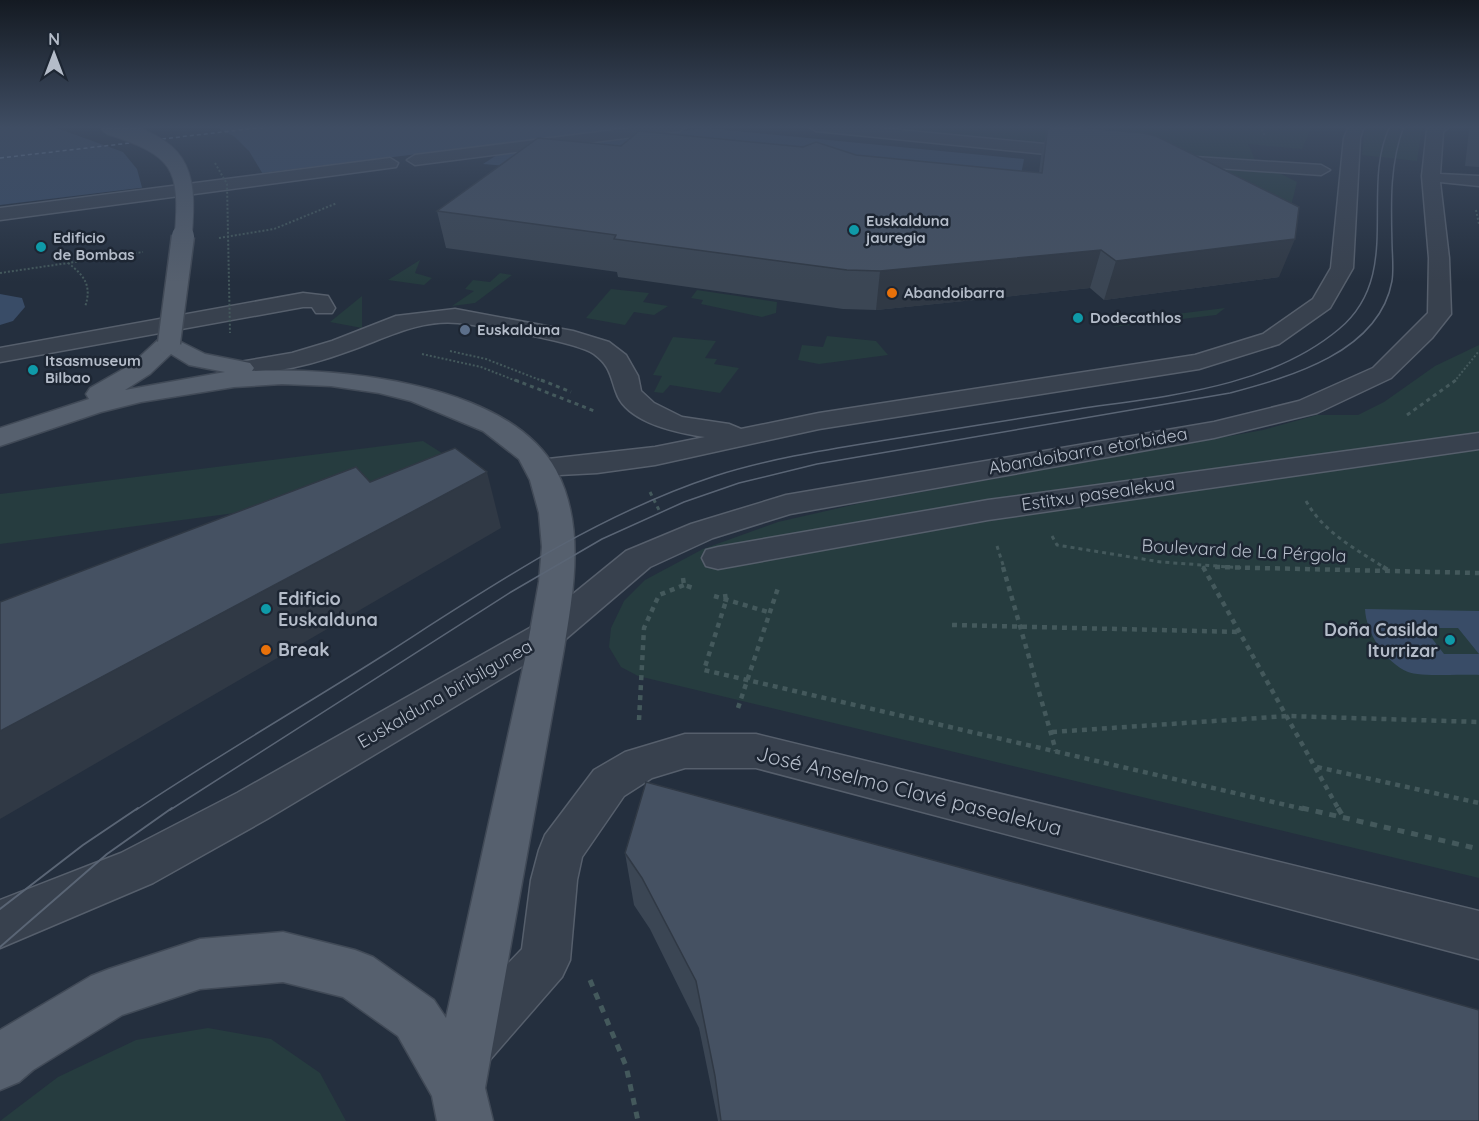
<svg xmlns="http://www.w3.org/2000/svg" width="1479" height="1121" viewBox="0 0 1479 1121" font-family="Quicksand,sans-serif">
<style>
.green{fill:#263c3f}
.water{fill:#394c67}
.pier{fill:#242f3e}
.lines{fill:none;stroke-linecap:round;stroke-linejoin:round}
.ferry{stroke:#7c92b1;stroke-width:1.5;stroke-dasharray:4 3;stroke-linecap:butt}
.minor-casing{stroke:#565f6c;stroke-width:3}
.major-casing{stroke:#414a57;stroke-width:3}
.path-far3{stroke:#44595c;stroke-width:2;stroke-dasharray:2 2;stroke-linecap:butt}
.path-far2{stroke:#44595c;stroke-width:3;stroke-dasharray:4 4;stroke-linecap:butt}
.path-far1{stroke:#44595c;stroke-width:4.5;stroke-dasharray:5 5;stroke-linecap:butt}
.path{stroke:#44595c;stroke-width:5;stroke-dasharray:7 7;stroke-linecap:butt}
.minor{fill:#38414e;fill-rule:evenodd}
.major{fill:#56606e;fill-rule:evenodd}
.tram-far1{stroke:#5a6575;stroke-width:1.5}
.tram{stroke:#5a6575;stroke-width:2}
.major-bridge-far1-casing{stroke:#414a57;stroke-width:19;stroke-linecap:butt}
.major-bridge-casing{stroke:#414a57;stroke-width:25;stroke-linecap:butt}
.path-bridge{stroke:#44595c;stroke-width:2;stroke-dasharray:2 2;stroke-linecap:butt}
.major-bridge-far1{stroke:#56606e;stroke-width:17}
.major-bridge{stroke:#56606e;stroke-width:22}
.wall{fill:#3b4654}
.shaded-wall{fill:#303945}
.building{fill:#455162;stroke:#303945;stroke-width:1.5}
.culture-dot{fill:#0f9aa8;stroke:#1d2633;stroke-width:2}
.food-dot{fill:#e8710a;stroke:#1d2633;stroke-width:2}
.service-dot{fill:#5c6f8a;stroke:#1d2633;stroke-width:2}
.labels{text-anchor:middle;stroke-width:5;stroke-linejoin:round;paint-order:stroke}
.far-poi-label{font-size:15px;font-weight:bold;fill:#b4bcc9;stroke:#1d2633;text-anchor:start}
.street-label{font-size:18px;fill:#b4bcc9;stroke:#1d2633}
.poi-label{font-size:18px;font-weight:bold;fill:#b4bcc9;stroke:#1d2633;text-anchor:start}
.near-street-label{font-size:21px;fill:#b4bcc9;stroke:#1d2633}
</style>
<rect width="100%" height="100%" fill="#242f3e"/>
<g class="green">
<path d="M870,126h442l-10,23 -54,-5 8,18z"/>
<path d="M1365,126h57l-5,35 -55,-6z"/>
<path d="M1161,165l116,7 20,10 -12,48z"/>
<path d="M420,260l-5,13 17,5 -8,7 -36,-5z"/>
<path d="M500,273l12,2 -37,28 -23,3 22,-15 -9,-2 8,-9 17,2z"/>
<path d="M611,289l38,4 -6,9 25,4 -14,9 -20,-3 -9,13 -39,-7z"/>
<path d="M697,290l80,12 -1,11 -14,4 -61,-13 2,-4 -12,-2z"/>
<path d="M362,296v32l-32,-6z"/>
<path d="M1225,308l-9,7 -103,12 23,-8z"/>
<path d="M827,336l49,5 12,14 -69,9 -21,-4 4,-15 21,2z"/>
<path d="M673,337l43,4 -11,17 12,1 -3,5 25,4 -19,25 -50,-8 -7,8 -9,-1 8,-16 -9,-1z"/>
<path d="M1479,345v533l-841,-202 -17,-9 -12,-20 2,-19 13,-27 21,-21 58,-31 75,-27 83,-19 402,-73 54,-15h41l26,-13 51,-36z"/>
<path d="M423,441l22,14 16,28 -461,61v-50z"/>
<path d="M208,1028l63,11 49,34 26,48h-346l58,-44 78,-37z"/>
</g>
<g class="water">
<path d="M0,126h647l-647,79z"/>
<path d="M706,128l318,31 -9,47 -532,-42 17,-11z"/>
<path d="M0,294l22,4 3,9 -12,14 -13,4z"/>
<path d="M1365,609l114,2v43l-21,-26h-34l20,26h35v21c-14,-1 -60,2 -71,-3 -23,-10 -42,-39 -43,-63z"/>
</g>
<path class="pier" d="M51,126h164l20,11 14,14 15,25 -121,15 -6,-22 -14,-17z"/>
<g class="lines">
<g class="ferry">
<path d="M162,139l112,-13"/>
<path d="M0,158l130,-15"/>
</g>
<defs>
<g id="minor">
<path d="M647,126h41l-8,5 -265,34 -8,-5 8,-5z"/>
<path d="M808,126h50l228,22 8,5 -8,5 -270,-27z"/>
<path d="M1349,126h15l-4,12 -7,130 -23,40 -51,36 -80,25 -380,60 -164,36 -58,8 -57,3 -10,-3 -5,-6 5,-6 125,-14 50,-10c-27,-4 -79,-14 -89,-45 -6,-17 -6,-26 -22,-38 -17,-12 -111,-28 -136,-31 -39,-4 -74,16 -109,28 -24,9 -49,16 -75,20 -13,2 -27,6 -40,2l-4,-5 4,-5 58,-10 40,-12 64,-25 59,-7 118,22 36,11 17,13 12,21 3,15 13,12 28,14 47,7 12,5 78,-16 376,-58 68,-21 50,-35 18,-31 13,-130z"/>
<path d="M1432,126h18l-7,6 -3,42 39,2v10l-39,-4 9,76 2,56 -19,24 -41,40 -74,35 -103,25 -424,76 -77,24 -63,29 -89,76 -294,176 -114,64 -153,65v-48l121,-47 116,-60 298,-168 91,-74 65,-27 95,-29 428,-73 85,-21 74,-33 55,-55 1,-55 -7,-82 5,-46z"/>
<path d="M1164,155l157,10 9,5 -9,5 -163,-11 -2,-4z"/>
<path d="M390,158l8,5 -2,4 -396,53v-12z"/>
<path d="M303,293l25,3 7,12 -3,5h-16l-4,-6h-9l-303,55v-14z"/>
<path d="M1479,433v16l-491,71 -270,49 -12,-3 -4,-8 4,-8 12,-3 270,-47z"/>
<path d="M685,734h71l723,177v48l-723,-191h-71l-33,10 -28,18 -42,61 -5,23 -7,80 -8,17 -74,85 -19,7 -19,-7 -7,-19 7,-19 72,-75 9,-69 8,-30 6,-15 49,-65 31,-18z"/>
</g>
<path id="major" d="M169,336l36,18 45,9 4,5 -2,3c87,-4 257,12 304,99 30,56 17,124 7,184l-78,434 8,33h-56l-5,-25 -34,-60 -55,-39 -60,-15 -83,7 -78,26 -89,55 -14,12 -19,8v-60l91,-54 18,-7 91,-30 83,-7 72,18 18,7 61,43 12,18 80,-364 13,-72 3,-35 -3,-34 -9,-33 -11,-21 -36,-28 -72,-30 -32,-8 -48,-7 -49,-2 -48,3 -93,15 -40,10 -101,34v-18l89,-29 -3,-5 4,-6 42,-24 28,-26zM171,354l18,11 36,7 -100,18 25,-16z"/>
</defs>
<use href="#minor" class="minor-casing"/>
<use href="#major" class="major-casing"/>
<g class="path-far3">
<path d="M1260,126l5,10"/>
<path d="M1476,210l3,14"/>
<path d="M219,238l55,-9 63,-26"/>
<path d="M68,263c17,13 24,23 17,44"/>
<path d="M0,273l143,-21"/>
<path d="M450,351l36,8 59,23"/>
<path d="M422,354l59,13 38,15"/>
<path d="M1454,382l25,-31"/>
</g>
<g class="path-far2">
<path d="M515,380l82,32"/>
<path d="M541,380l30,12"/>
<path d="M1407,415l49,-35"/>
<path d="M650,492l9,18"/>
<path d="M1306,501c18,32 50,48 79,67"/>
<path d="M1052,536l5,9 104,17 82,6"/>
<path d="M997,546l7,22"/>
<path d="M1203,566l1,2"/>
</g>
<g class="path-far1">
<path d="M1003,567l53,184"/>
<path d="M1203,567l136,243"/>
<path d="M1215,567l264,6"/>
<path d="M1383,567l5,3"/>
<path d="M683,578l1,7 9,3"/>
<path d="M725,594l1,7 -22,69 604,140"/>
<path d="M714,596l54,16"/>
<path d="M952,625l289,7"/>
<path d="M738,708l41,-123"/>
<path d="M639,720l5,-92 15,-33 25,-10"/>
<path d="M1052,732l236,-16 191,6"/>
<path d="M1317,767l162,36"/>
</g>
<g class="path">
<path d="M1302,808l177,41"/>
<path d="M1338,808l6,10"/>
<path d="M590,980l36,86 12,55"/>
</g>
<use href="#minor" class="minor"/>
<use href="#major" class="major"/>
<g class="tram-far1">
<path d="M136,810c81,-54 166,-103 248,-155 106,-68 210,-139 331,-179 53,-17 110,-26 165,-35 66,-11 132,-21 198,-32 87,-13 191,-21 261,-80 65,-54 20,-139 51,-203"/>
<path d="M170,810l341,-218 91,-53 82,-37 55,-19 78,-19 413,-71c59,-16 149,-40 162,-112 2,-13 0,-28 0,-41 -1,-39 -2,-77 12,-114"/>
</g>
<g class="tram">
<path d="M0,909l83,-64 55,-37"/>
<path d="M0,947l107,-93 65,-46"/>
</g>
<defs>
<path id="major-bridge-far1" d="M109,126c70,22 81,39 74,112"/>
<path id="major-bridge" d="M169,343l14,-107"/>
</defs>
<use href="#major-bridge-far1" class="major-bridge-far1-casing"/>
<use href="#major-bridge" class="major-bridge-casing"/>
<path class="path-bridge" d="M215,163l12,21 3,149"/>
<use href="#major-bridge-far1" class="major-bridge-far1"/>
<use href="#major-bridge" class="major-bridge"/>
</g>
<g class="wall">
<path d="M1048,126l231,151 -175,23 -14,-12 -214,22 -33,-1 -225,-32 -1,-5 -171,-24 -9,-37 184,-65 235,9 183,18 2,-17z"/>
<path d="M1472,126h7v41l-14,-1 4,-36z"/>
<path d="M625,853l854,268h-761l-19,-93 -49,-99 -16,-24z"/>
</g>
<g class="shaded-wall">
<path d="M1295,239l-16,38 -175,23 12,-39z"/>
<path d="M1101,250l-11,38 -214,22 4,-39z"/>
<path d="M487,472l14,56 -501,291v-88z"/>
</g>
<g class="building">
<path d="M1048,126h17l78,7 13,3 143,71 -4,32 -179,22 -15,-11 -221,21 -33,-1 -233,-31 2,-4 -179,-24 101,-73 83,8 18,-15 164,16 13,-5 40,13 186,18z"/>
<path d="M455,448l32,24 -487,259v-129l356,-135 14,15z"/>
<path d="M646,782l710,193 123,35v111h-758l-6,-45 -19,-95 -54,-103 -17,-25z"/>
</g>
<linearGradient id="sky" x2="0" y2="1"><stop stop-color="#141a22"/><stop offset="0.45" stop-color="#3f4d63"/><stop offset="1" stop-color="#3f4d63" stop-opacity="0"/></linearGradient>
<rect width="1479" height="282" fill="url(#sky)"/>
<g class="culture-dot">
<circle cx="854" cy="230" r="6"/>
<circle cx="41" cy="247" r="6"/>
<circle cx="1078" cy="318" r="6"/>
<circle cx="33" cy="370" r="6"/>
<circle cx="266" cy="609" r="6"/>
<circle cx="1450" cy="640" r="6"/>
</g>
<g class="food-dot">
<circle cx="892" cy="293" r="6"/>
<circle cx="266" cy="650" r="6"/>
</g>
<circle class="service-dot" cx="465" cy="330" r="6"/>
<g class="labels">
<g class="far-poi-label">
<text x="866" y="226">Euskalduna<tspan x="866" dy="17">jauregia</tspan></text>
<text x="53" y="243">Edificio<tspan x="53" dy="17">de Bombas</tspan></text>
<text x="904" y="298">Abandoibarra</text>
<text x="1090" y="323">Dodecathlos</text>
<text x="477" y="335">Euskalduna</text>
<text x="45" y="366">Itsasmuseum<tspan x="45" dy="17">Bilbao</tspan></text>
</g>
<g class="street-label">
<text transform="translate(1088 451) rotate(-10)" y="6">Abandoibarra etorbidea</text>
<text transform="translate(1098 494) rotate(-8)" y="6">Estitxu pasealekua</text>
<text transform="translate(1244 551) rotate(3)" y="6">Boulevard de La Pérgola</text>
<text transform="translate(445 694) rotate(-30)" y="6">Euskalduna biribilgunea</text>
</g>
<g class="poi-label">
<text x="278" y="605">Edificio<tspan x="278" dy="21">Euskalduna</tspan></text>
<text x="1438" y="636" text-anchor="end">Doña Casilda<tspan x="1438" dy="21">Iturrizar</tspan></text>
<text x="278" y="656">Break</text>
</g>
<g class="near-street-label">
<text transform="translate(909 791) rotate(14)" y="7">José Anselmo Clavé pasealekua</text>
</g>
</g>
<g transform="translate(54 54)" stroke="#1d2633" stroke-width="4.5" paint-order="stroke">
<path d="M0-4.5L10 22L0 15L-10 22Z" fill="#b4bcc9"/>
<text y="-9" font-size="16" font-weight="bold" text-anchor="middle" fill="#b4bcc9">N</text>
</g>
</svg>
